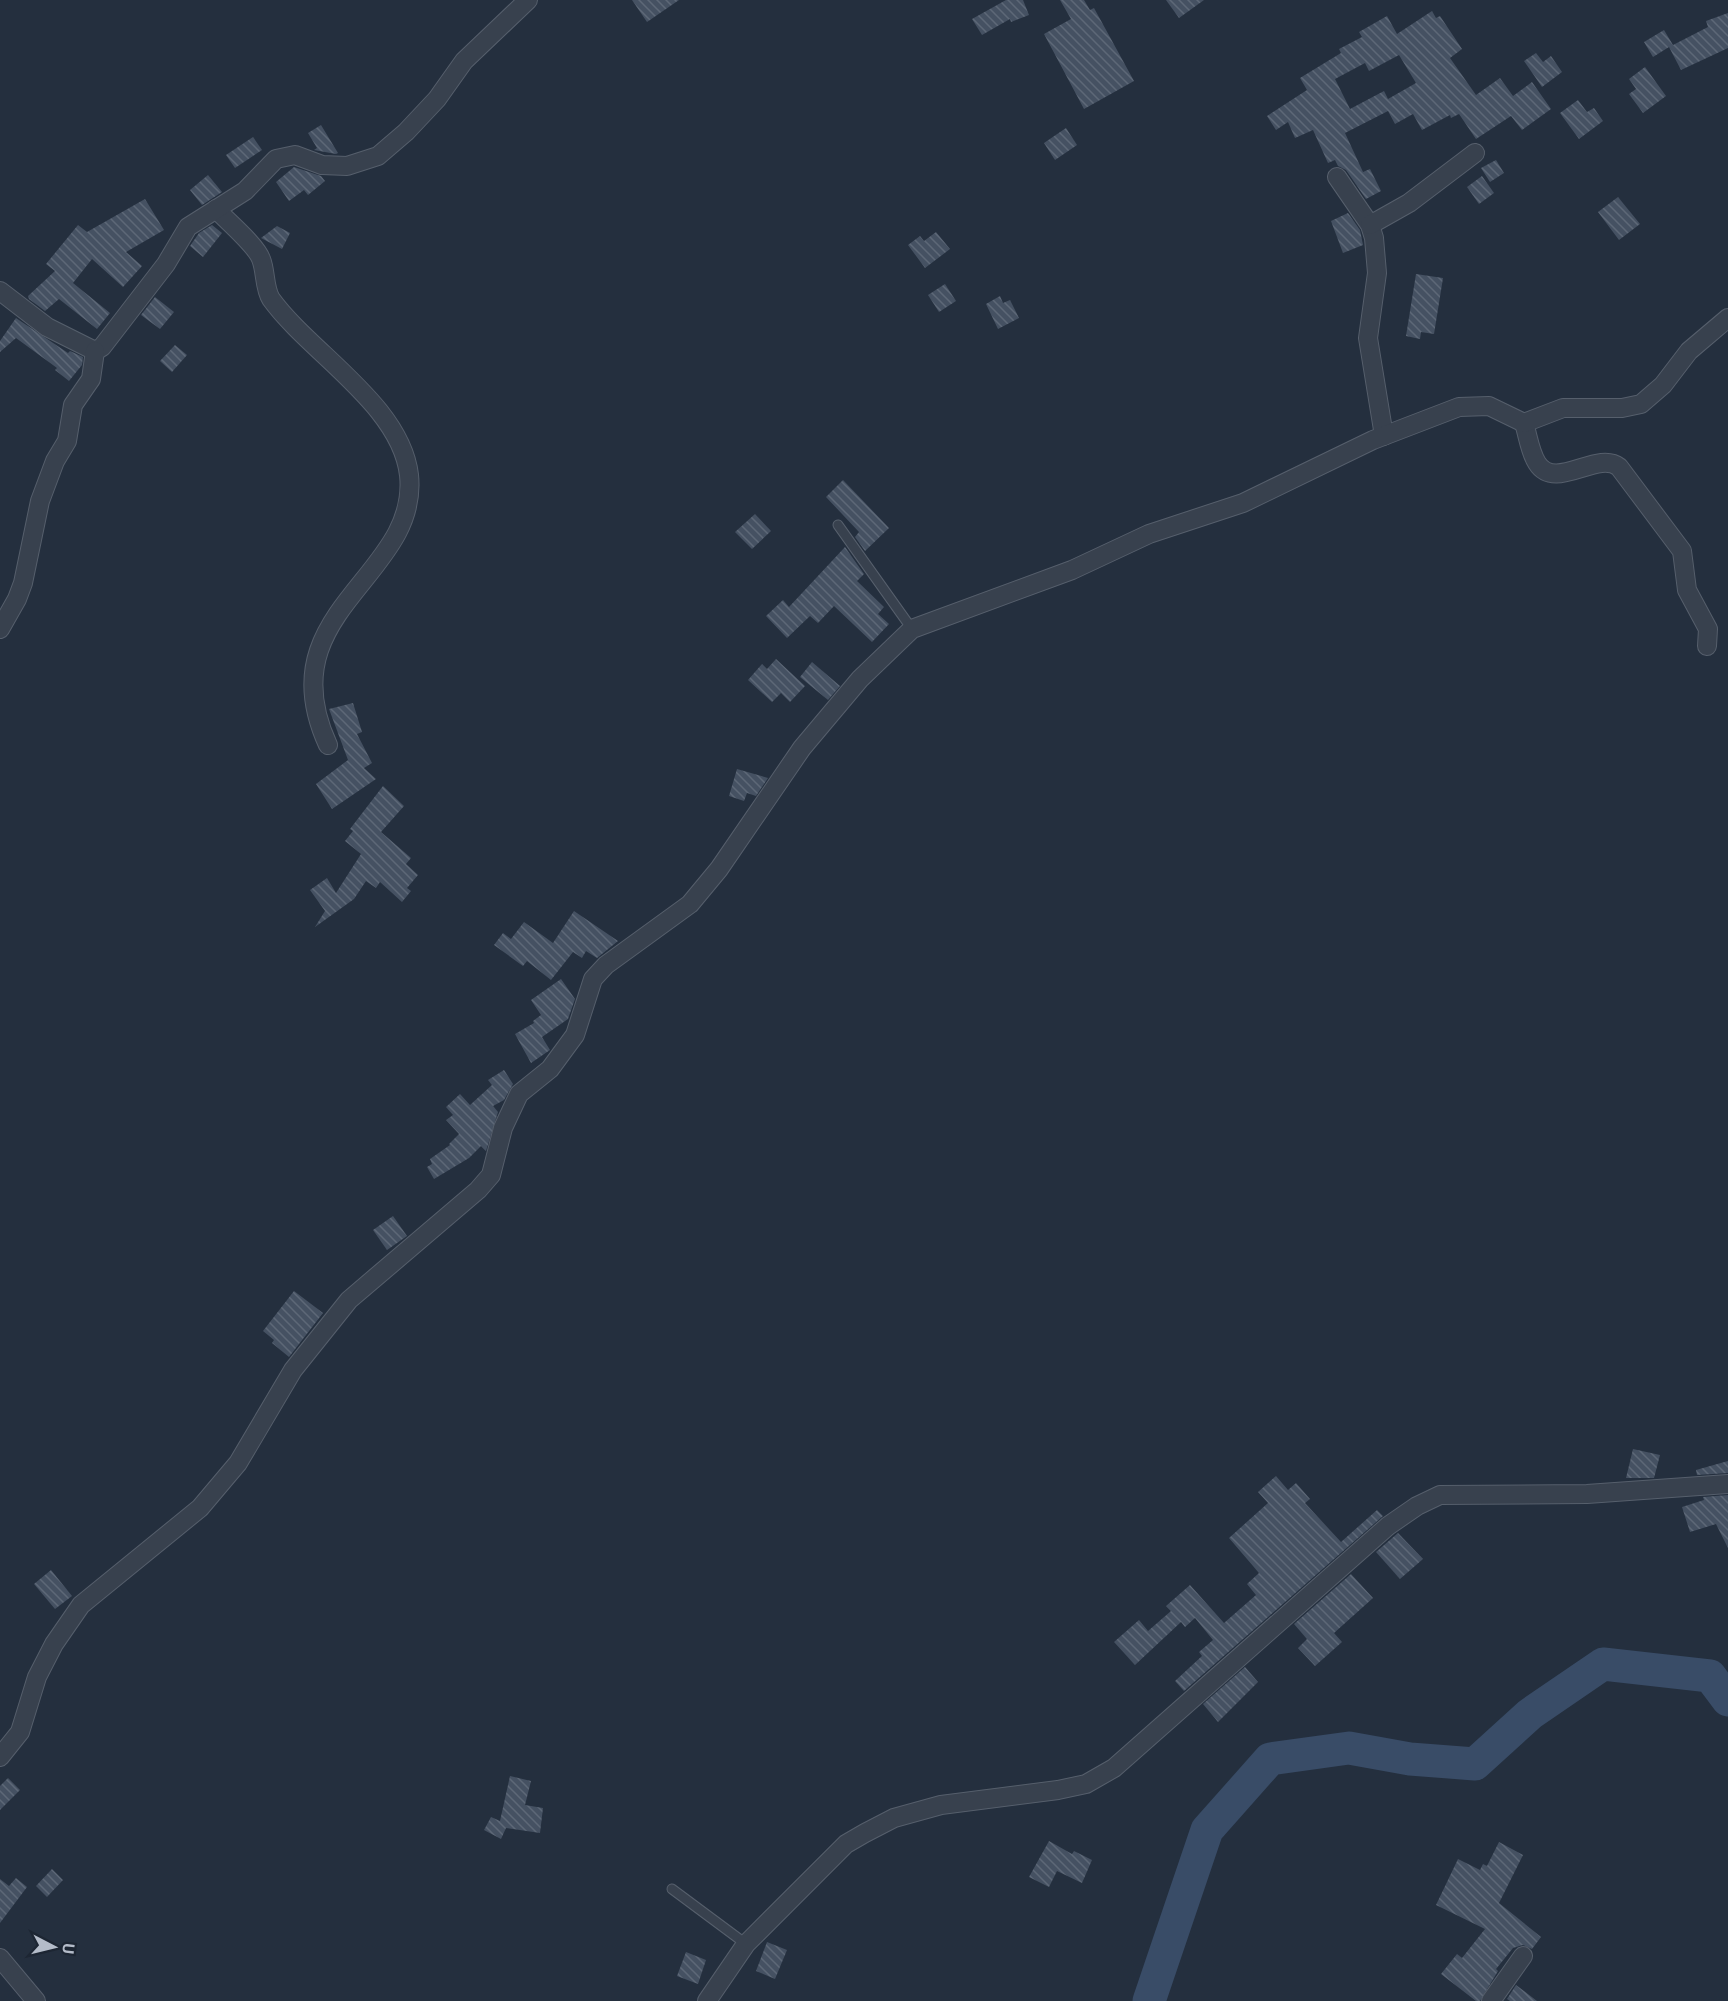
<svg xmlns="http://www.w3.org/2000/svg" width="1728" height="2001" viewBox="0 0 1728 2001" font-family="Roboto,sans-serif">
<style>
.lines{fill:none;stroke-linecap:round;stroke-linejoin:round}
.river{stroke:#394c67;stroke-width:33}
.building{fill:url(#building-back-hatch);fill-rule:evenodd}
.lane-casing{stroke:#565f6c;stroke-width:11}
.street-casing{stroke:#565f6c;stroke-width:20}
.lane{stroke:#38414e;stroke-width:9}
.street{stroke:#38414e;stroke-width:18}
</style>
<defs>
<pattern id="building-back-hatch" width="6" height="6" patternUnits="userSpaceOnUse" patternTransform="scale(1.5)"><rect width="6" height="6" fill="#455162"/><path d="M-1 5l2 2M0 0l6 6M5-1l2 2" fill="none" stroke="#5d6877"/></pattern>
</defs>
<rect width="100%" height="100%" fill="#242f3e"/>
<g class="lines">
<path class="river" d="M1149,2001l58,-171 63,-71 79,-11 61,11 65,5 55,-50 73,-50 107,12 18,24"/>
</g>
<g class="building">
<path d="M632,0h47l-32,22z"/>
<path d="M1006,0h17l6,15 -18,7 -1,-3 -28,16 -10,-16z"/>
<path d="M1060,0h24l6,10 4,-2 40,73 -50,28 -40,-75 27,-15z"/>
<path d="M1166,0h38l-25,18z"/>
<path d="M1432,11l4,7 4,-2 22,33 -12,9 26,37 24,-17 13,18 19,-14 19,27 -29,21 -11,-14 -35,23 -17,-25 -8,4 -1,-3 -28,15 -9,-16 -18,10 -7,-13 -43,22 18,39 7,-3 11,22 -15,8 -20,-29 -8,-4 -3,-6 -7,3 -15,-33 -18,8 -7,-16 -12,8 -9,-14 40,-26 -7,-12 41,-25 -2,-4 23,-12 -3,-5 28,-16 10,18zM1399,55l17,28 -28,16 -4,-8 -34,18 -15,-30 30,-16 4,8z"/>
<path d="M1728,13v35l-47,22 -12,-23 -16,10 -9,-15 20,-12 9,15 35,-18 -2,-6z"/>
<path d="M1536,53l7,9 8,-6 11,16 -20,15 -18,-26z"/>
<path d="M1645,67l21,29 -23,17 -14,-19 7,-5 -7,-10z"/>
<path d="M1578,100l9,12 7,-4 9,13 -24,18 -19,-26z"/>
<path d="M321,125l17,28 -2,1 -22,-4 3,-2 -9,-15z"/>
<path d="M1066,128l11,17 -22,15 -11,-17z"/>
<path d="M253,137l9,13 -27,18 -9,-13z"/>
<path d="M1496,160l8,13 -14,9 -9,-14z"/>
<path d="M294,167l27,9 4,5 -17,14 -4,-5 -15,11 -13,-19z"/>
<path d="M208,175l14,17 -20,13 -12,-15z"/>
<path d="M1482,176l12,17 -15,11 -12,-17z"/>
<path d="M1618,197l22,27 -21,16 -21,-28z"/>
<path d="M145,199l19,31 -38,22 16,14 -19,21 -31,-28 -19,24 37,30 -13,16 -38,-30 -14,12 -16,-12 -1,-3 27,-25 -9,-7 32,-39 9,7z"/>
<path d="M1348,213l12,17 3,15 -20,8 -12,-32z"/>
<path d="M212,225l10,8 -19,24 -13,-11 9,-13z"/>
<path d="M277,226l13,7 -8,16 -21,-11z"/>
<path d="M936,232l14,17 -25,19 -17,-23 12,-9 4,5z"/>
<path d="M1416,274l27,4 -9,56 -13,-2 -1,7 -14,-3z"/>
<path d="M945,284l11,17 -17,11 -11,-17z"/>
<path d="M1000,296l3,7 7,-3 9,18 -21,11 -12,-25z"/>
<path d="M155,297l19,15 -14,17 -19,-14z"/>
<path d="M16,318l52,35 2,-2 13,6 -1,8 -13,16 -14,-11 2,-2 -41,-30 -16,14v-11z"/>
<path d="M175,345l12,10 -15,17 -12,-11z"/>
<path d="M843,480l46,48 -24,23 -10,-14 4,-5 -33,-35z"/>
<path d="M755,514l16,17 -19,18 -17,-17z"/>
<path d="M845,547l19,27 -7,7 27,26 -6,7 11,10 -17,18 -38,-36 -16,17 -8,-7 -23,22 -21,-22 17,-16 6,7z"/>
<path d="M776,659l29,27 -15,16 -9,-9 -9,9 -24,-22 14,-16 5,5z"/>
<path d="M812,662l28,24 -12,14 -28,-23z"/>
<path d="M353,703l9,29 -5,2 15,29 -8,5 12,11 -44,30 -16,-25 32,-24 -19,-51z"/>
<path d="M737,769l31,9 -12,18 -9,-3 -3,8 -15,-5z"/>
<path d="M383,786l21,20 -23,26 30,26 -5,6 12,11 -11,13 4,3 -9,11 -22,-20 -4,6 -10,-7 -12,18 -39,28 10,-16 -15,-21 17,-12 9,15 25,-39 -16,-13 8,-10 -3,-2z"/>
<path d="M574,911l44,30 -21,17 -11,-7 -4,7 -9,-6 -22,28 -24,-19 -4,5 -29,-21 9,-12 8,6 13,-17 29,21z"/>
<path d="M561,979l14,20 -7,20 -26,18 8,13 -19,13 -16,-29 19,-11 -1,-2 8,-6 -10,-15z"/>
<path d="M504,1070l9,14 -9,16 -11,6 5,6 -12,39 -5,-5 -12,12 -35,21 -7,-12 5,-3 -2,-5 20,-14 -1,-1 10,-10 -13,-14 7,-5 -7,-8 14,-13 10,11 22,-20 -4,-5z"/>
<path d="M393,1216l14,20 -20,14 -14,-20z"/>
<path d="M294,1291l29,22 -34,44 -17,-14 2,-3 -11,-9z"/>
<path d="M1633,1449l27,6 -6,23h-28z"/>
<path d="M1728,1461v12l-31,2 -1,-5z"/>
<path d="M1276,1476l12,14 8,-7 14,16 -5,4 36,39 36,-32 6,6 -199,175 -9,-10 27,-25 -3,-4 14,-12 -18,-22 -10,9 -4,-5 -46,43 -21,-23 25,-22 9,11 23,-20 -5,-5 24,-21 34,38 32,-28 -9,-11 12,-11 -30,-35 39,-35 -10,-11z"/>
<path d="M1728,1495v53l-12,-24 -26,8 -8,-25 22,-7 -1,-3z"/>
<path d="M1398,1533l25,26 -23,20 -24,-27z"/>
<path d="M51,1570l21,26 -17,13 -21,-25z"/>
<path d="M1351,1574l22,24 -39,35 8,9 -27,24 -17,-18 9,-9 -13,-15z"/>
<path d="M1245,1667l13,15 -40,40 -15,-18z"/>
<path d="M510,1776l21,5 -6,24 18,3 -3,25 -34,-5 -5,11 -17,-9 7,-13 9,4z"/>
<path d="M8,1778l12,12 -20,20v-24z"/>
<path d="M1049,1841l23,13 2,-3 18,9 -10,23 -25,-12 -8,16 -20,-10z"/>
<path d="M1499,1842l24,13 -24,48 42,34 -9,12 -9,-4 -10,3 -17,21 2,2 -18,30h-4l-35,-27 16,-20 5,4 23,-29 -49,-24 22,-46 22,11 3,-6 4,2z"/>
<path d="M52,1869l11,11 -16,17 -11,-11z"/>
<path d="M16,1878l11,9 -27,36v-44l9,7z"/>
<path d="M767,1942l20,8 -12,29 -19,-8z"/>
<path d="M686,1952l20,8 -8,24 -21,-8z"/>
<path d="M1516,1985l21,16h-27l-3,-2z"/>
</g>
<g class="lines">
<defs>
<g id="lane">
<path d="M838,525l74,104"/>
<path d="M672,1889l74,55"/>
</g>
<g id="street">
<path d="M1337,177l33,48 4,13 3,35 -9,65 16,98"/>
<path d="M216,209c11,12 40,36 45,50 5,12 3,29 10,40 39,54 130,106 138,176 11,102 -143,136 -81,270"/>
<path d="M1370,225l39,-22 66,-50"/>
<path d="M0,291l47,36 48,24 7,-4 64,-83 22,-37 57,-36 31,-32 19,-4 27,10 25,1 31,-10 28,-24 31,-33 27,-38 64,-61"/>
<path d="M1524,423c4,13 6,29 13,40 18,29 60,-13 82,4l63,84 5,39 21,39 -1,17"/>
<path d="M0,629l17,-30 6,-16 17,-82 15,-40 12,-20 6,-36 18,-26 4,-28"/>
<path d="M0,1757l20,-25 17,-55 17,-33 27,-39 119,-97 38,-45 55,-93 56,-70 129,-110 13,-15 12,-47 16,-34 31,-25 25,-34 18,-56 13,-14 84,-61 29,-35 83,-121 58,-69 52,-50 160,-59 77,-36 94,-31 130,-63 86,-33 30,-1 35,17 39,-15h59l19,-4 22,-19 26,-34 39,-33"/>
<path d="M0,1958l36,43"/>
<path d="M707,2001l39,-57 100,-100 19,-11 29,-15 47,-13 117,-15 28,-6 28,-16 274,-242 29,-20 23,-11 147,-1 141,-10"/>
<path d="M1491,2001l32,-45"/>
</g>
</defs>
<use href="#lane" class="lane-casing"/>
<use href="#street" class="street-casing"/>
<use href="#lane" class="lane"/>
<use href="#street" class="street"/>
</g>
<g transform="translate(54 1947) rotate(97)" stroke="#1d2633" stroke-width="4.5" paint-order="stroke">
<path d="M0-4.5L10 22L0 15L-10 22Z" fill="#b4bcc9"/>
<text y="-9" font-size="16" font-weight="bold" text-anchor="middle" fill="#b4bcc9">U</text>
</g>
</svg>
